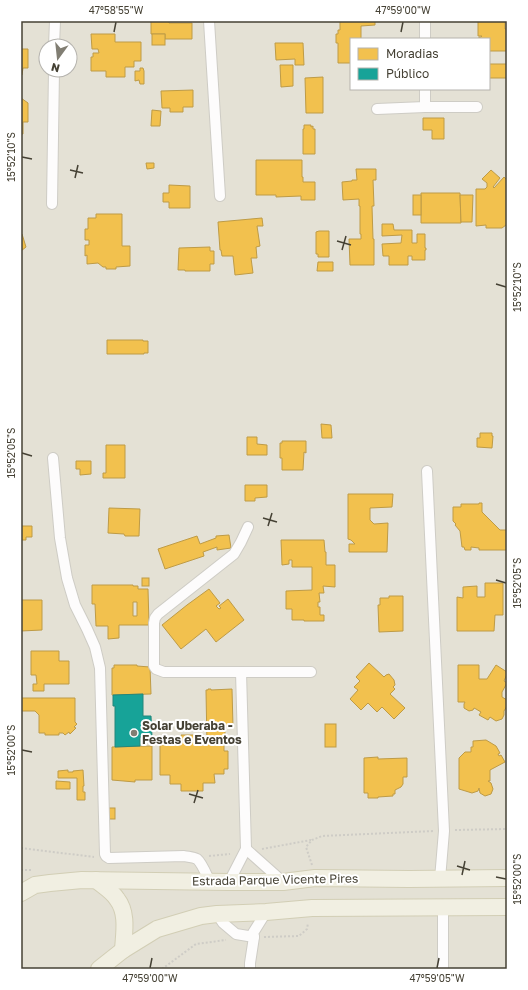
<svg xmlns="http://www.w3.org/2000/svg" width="528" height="990" viewBox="0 0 528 990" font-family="'Golos Text',sans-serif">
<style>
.residential{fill:#e4e1d5;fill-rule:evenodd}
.homes{fill:#f2c14e;stroke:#be9b46;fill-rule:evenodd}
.public{fill:#17a398;stroke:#25867a}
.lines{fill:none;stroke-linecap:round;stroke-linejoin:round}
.street-casing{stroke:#ceccc5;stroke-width:12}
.primary-casing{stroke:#d2ceb5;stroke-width:18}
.path{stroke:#ceccc6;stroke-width:2;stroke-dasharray:2 2;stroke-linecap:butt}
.street{stroke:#fdfcfc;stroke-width:10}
.primary{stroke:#f1efe2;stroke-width:16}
.ticks{fill:none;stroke:#454134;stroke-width:1.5}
.poi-dot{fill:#817e73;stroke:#fff;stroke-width:1.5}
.labels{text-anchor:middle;stroke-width:4;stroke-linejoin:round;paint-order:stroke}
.poi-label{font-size:12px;font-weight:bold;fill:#454134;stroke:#fff;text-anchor:start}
.street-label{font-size:12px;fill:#454134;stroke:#fff}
.neatline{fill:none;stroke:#454134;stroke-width:1.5}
.ticks-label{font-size:10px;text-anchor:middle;fill:#454134}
</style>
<rect width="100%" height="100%" fill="#f0eee8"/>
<path class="residential" d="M21,21h486v948h-486zM351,39h138v50h-138zM46,46h24v24h-24z"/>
<g class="homes">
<path d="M151,21h18v2h23v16h-27v-5h-14z"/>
<path d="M340,21h35v4l-14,1v13h-10v24h-13v-20h-2v-9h2v-4h2z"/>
<path d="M478,21h27v8h2v22h-18v-12h-10v-2h2l1,-1h-4z"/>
<path d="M91,34h24v8h26v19h-7v6h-9v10h-19v-6h-15v-14h2v-4h6l-1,-4h-6z"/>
<rect x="152" y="34" width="13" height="11"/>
<path d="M275,43h28l1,22h-9v-6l-19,1z"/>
<path d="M21,49h7v19h-5l-1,7h-1z"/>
<rect x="489" y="64" width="18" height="14"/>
<path d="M280,65h13v21l-12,1z"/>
<path d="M140,68h3l1,3v13h-4l-1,-4 -4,1v-10h5z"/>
<path d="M323,77v36h-17l-1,-35z"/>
<path d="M193,90v17h-10v5h-13v-4h-8l-1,-17z"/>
<path d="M21,98l7,5v19h-5v12h-2z"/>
<path d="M152,110l9,1 -1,15h-9z"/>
<path d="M423,118h21v21h-12v-9h-9z"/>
<path d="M304,125h7v2l2,-1v3h2v25h-12v-25h1z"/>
<path d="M256,160h46v17h1v5h12v18h-14v-4l-25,1v-2h-20z"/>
<path d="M146,163h8v5l-7,1z"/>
<path d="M356,169h20v11h-3l1,26h-2l1,33h1v26h-24l-1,-26h12v-5h-1v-28h-1v-7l-16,1 -1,-18 10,-1v-1h5z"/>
<path d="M491,170l9,8 -7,9 1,1 10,-11 3,3v45h-1l-4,3h-16v-3l-10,1v-37h9l2,-2v-4l-5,-4z"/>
<path d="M169,185l21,1v22h-21v-6h-6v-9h6z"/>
<path d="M421,193h39l1,30h-40z"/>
<rect x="413" y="195" width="8" height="20"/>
<path d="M460,195h13l-1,27h-11z"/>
<path d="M96,214h26v32h8v20l-14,1v2h-10v-2h-3l-5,-4 -11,1v-9l-2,1v-11h4v-5h-4v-11h3v-11h8z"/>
<path d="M262,218l1,8h-6l3,20 -4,1 1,11h-6l2,15 -18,2 -2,-19h-11l-1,-6h-1l-2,-28z"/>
<path d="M382,224h11l1,6h18v13h5v-9h8v14h1v2h-1v10h-13v-4h-4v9h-19v-9h-6l-1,-12 19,-1 1,-8 -20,1z"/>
<path d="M319,231h10v26h-11v-3h-2v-22z"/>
<path d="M21,233l1,1 4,13 -5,4z"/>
<path d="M210,247v4h4v13h-4v7h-25v-1h-7l1,-22z"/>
<path d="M318,262h15v9h-16z"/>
<path d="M107,340h36v1h5v12h-4v1h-37z"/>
<path d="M321,424l10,1 1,13h-10z"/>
<path d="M480,433h12v3h1l-1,12 -15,-1v-9h3z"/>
<path d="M247,437h10v7l10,1v10h-20z"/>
<path d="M282,441h24v12l-2,-1 -1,18h-21v-12h-2v-15h2z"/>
<path d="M106,445h19v33h-22v-5h3z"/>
<path d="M76,461h15v13l-11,1v-6h-4z"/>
<path d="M245,485h22v12l-12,1v3h-10z"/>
<path d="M348,494h45l-1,13 -22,1v12l4,4 14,-1 -1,29h-38v-8h6l-4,-4 -3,-1z"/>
<path d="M479,503h3v9l18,18h7v20h-28v-2l-8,-1v3h-6l-1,-3h-2l-2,-16 -5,-6 1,-1 -3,-3v-14h8v-3h18z"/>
<path d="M109,508l31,1 -1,27h-14l-1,-2 -16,-1z"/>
<path d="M21,526h11v11h-6v3h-5z"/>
<path d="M229,535l2,13 -14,2v-3l-14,5 1,4 -39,13 -7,-20 39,-13 3,8 16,-6v-2z"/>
<path d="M281,540h43l1,12h1v13h9v22l-12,-1 1,7h-5l1,9h-2v5h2v8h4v6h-20v-1h-12v-11h-6v-18l26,-1v-23h-20v-7h-3v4l-7,1z"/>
<rect x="142" y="578" width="7" height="8"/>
<path d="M485,583h18v32h-8l-1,16h-37v-34l6,1v-11l14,-1v11h8z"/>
<path d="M92,585h41v1h5v3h10l1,36h-30v13l-11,1v-13h-12l-1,-22h-3zM133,602h4v14h-4z"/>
<path d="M209,589l11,14 -4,3 3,3 2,-1 -2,-2 9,-7 16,21 -28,22 -10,-13 -25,20 -19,-24 25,-20z"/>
<path d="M389,596h14v35l-24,1 -1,-27h2v-7h9z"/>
<path d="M21,600h21v30l-21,1z"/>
<path d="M31,651h28v10h10v23h-25v7h-11v-7h4l-1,-9h-5z"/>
<path d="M369,663l15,14 2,-2 3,-1 5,6 1,5 -2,2 2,2 -5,5 15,14 -11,11 -12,-12 -5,5 -9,-9 -7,7 -11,-11 8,-9 -4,-3 6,-6 -4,-4z"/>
<path d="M114,665h23v1l13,1 1,27 -39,1v-27h2z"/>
<path d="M458,665h21v14h8l9,-14 11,7v2l-3,7 3,2 -5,9v5l5,3v6l-3,5v4l-2,4 -6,2 -6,-4 -2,3 -9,-5 2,-3 -5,-3 -2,-1 -1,2 -4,1 -5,-3v-4l1,-2h-7z"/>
<path d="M208,689h3v1l21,-1 1,38h-8v15h-1v9h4v18h-4v5h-10l1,9h-12v8h-22v-7h-11v-9h-10v-30h21v-10h22v10h4l-1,-54v-1h2z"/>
<path d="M21,698h54v24l2,2 -3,3 2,1 -6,6 -1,-2 -4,3 -2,-2h-4v2h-14v-2h-6v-18l-4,-4h-14z"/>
<rect x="325" y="724" width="11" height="23"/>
<path d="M486,740l10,6 4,7 -2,1 1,2 2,-1 4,7 -15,8v11h-2l3,2 2,6 -2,5 -6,2 -5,-3 -1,-5 -1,3 -6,2 -13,-4v-31l6,-6h6v-5h2v-6z"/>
<path d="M152,746v34h-17v2l-23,-2v-33z"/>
<path d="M378,757v2l29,-1v19h-4v7l-2,3 -6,3v4h-2v2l-15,1v1h-10v-5h-4v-35z"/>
<path d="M68,770v2h5v-1l10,-1 1,16h-1v6h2v8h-8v-22h-19v-7z"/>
<path d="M56,781l14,1v7h-14z"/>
<rect x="100" y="808" width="15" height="11"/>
</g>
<path class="public" d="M143,694v22h8l1,21h-12v9l-25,1v-41h-2v-11z"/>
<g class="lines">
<defs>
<g id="street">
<path d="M209,21l11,175"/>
<path d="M425,39v-18"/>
<path d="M54,46l1,-25"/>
<path d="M425,107h52"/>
<path d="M377,109l48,-2v-18"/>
<path d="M52,204l2,-134"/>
<path d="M53,458l7,80 7,40 8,27 12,24 8,18 5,21 5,186 1,2 3,2 75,-2c4,1 9,1 13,3 5,4 10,17 13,23"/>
<path d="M427,471l17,360 -4,48"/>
<path d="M248,527l-7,15 -7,12 -76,60 -3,4 -1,5v43l2,3 8,3h147"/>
<path d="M246,849l37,33"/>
<path d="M229,882l17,-33 -5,-177"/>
<path d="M217,914l6,9 13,11 18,3"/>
<path d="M250,969v-6l4,-26 -1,-4 13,-21"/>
<path d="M443,969v-61"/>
</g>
<g id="primary">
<path d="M96,880c7,6 16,11 21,19 11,14 7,34 6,51"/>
<path d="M21,893l14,-8 15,-2 32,-3 147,2h54l32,-4 94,1 98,-1"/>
<path d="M99,969l24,-19 34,-21 44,-13 16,-2 49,-2 46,-4 195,-1"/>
</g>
</defs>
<use href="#street" class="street-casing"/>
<use href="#primary" class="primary-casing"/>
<g class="path">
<path d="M455,830l52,-1"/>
<path d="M21,848l73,9"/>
<path d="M262,849l49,-9"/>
<path d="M209,856l21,-2"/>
<path d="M312,865l-6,-18 6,-7 10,-4 112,-5"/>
<path d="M21,870h12"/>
<path d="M264,937l35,-1 8,-7 1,-6"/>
<path d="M162,969l34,-25 30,-4"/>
</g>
<use href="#street" class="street"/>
<use href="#primary" class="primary"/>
</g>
<path class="ticks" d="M114,32l2,-10M401,32l2,-10M22,157l10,2M70,170l13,3M75,178l3,-13M337,241l14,4M342,250l4,-14M496,284l10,3M22,453l10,3M263,518l14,4M268,526l4,-13M496,580l10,3M22,750l10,2M189,794l14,4M194,803l4,-13M457,866l13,4M462,875l3,-14M496,877l10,2M150,968l2,-10M437,968l2,-10"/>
<circle class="poi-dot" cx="134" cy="733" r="4"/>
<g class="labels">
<g class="poi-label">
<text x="142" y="730">Solar Uberaba -<tspan x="142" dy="14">Festas e Eventos</tspan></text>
</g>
<g class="street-label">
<text transform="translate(275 880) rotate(-1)" y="4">Estrada Parque Vicente Pires</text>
</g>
</g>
<rect width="528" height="990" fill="none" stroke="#ffffff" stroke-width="44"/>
<rect x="350" y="38" width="140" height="52" fill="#ffffff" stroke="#b5b3ae"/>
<rect x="358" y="48" width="20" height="12" fill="#f2c14e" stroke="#b5b3ae"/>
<text x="386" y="58" font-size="12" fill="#454134">Moradias</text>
<rect x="358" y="68" width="20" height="12" fill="#17a398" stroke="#b5b3ae"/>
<text x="386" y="78" font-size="12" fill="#454134">Público</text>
<g transform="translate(58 58) rotate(195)"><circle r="19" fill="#ffffff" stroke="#b5b3ae"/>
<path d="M0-3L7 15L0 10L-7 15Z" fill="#817e73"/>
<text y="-6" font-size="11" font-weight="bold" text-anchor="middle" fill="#454134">N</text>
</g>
<rect x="22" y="22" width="484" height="946" class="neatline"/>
<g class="ticks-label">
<text x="116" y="14">47°58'55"W</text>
<text x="403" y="14">47°59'00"W</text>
<text transform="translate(11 157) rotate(-90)" y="4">15°52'10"S</text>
<text transform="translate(517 287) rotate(-90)" y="4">15°52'10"S</text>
<text transform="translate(11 453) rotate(-90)" y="4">15°52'05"S</text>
<text transform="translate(517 583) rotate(-90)" y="4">15°52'05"S</text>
<text transform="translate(11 750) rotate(-90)" y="4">15°52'00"S</text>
<text transform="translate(517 879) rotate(-90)" y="4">15°52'00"S</text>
<text x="150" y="982">47°59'00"W</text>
<text x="437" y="982">47°59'05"W</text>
</g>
</svg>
